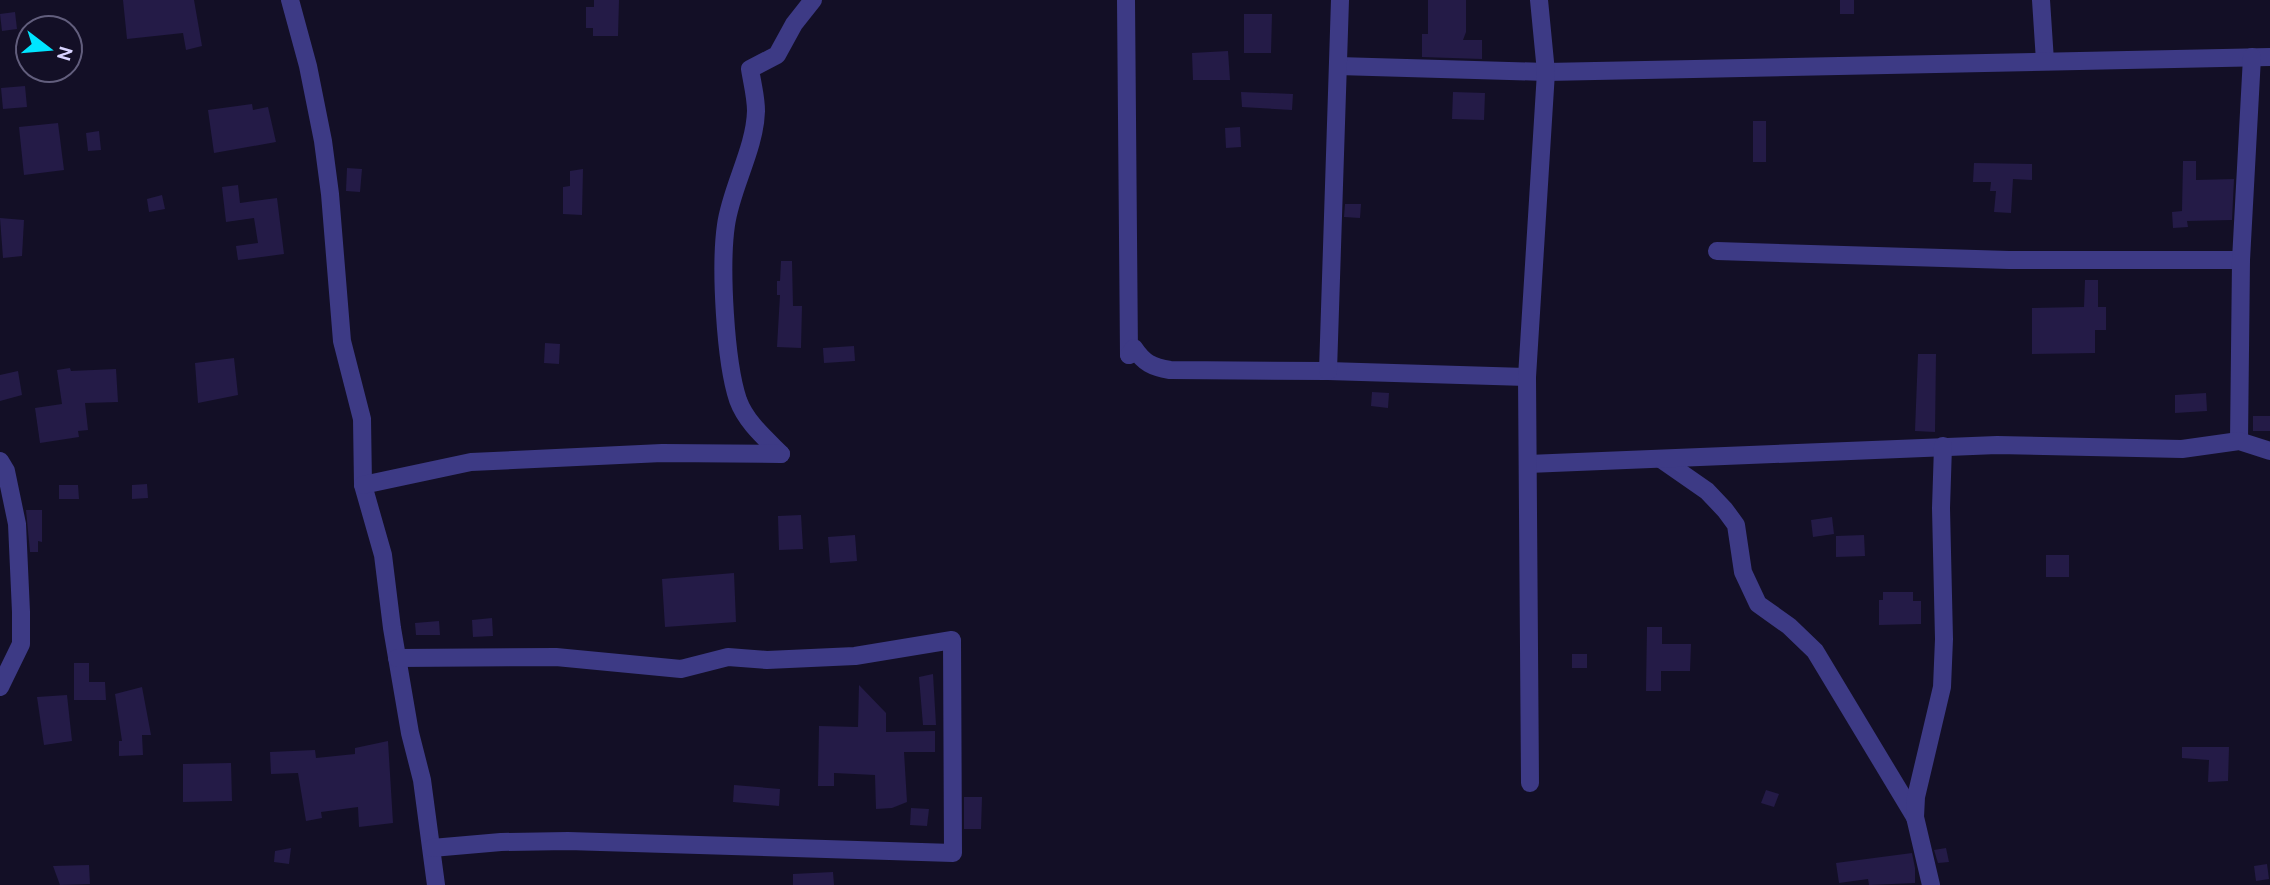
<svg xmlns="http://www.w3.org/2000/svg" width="2270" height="885" viewBox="0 0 2270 885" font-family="Ubuntu,sans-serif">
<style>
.building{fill:#241b47}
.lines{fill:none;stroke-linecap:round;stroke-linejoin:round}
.street{stroke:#3d3a85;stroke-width:18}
</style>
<rect width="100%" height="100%" fill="#130f26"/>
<g class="building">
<path d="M123,0h71l8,46 -16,4 -3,-17 -56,6z"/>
<path d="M594,0h25l-1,36h-25v-8h-7v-21h8z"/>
<path d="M1428,0h38v32l-3,8h19v19l-60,-2v-23h6z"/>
<rect x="1840" y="0" width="14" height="14"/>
<path d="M15,12l2,17 -15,2 -2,-17z"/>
<path d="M1244,14h28l-1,39h-27z"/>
<path d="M1228,51l2,29h-37l-1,-27z"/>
<path d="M25,86l2,21 -24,2 -2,-21z"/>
<path d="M1241,92l52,2 -1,16 -50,-3z"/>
<path d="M1453,92l32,1 -1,27 -32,-1z"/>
<path d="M252,104l1,6 15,-3 8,35 -62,11 -6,-43z"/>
<rect x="1753" y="121" width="13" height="41"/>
<path d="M58,123l6,47 -40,5 -5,-48z"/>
<path d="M1240,127l1,20 -15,1 -1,-20z"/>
<path d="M99,131l2,19 -13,1 -2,-18z"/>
<path d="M2183,161h13v19l38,-1 -2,41 -45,1 1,6 -15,1 -1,-16 10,-1z"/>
<path d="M1974,163l58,1v16l-19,-1 -2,34 -17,-1 2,-21h-6l1,-9h-18z"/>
<path d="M347,168l15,1 -2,23 -14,-1z"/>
<path d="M583,169l-1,46 -19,-1v-27l7,-1v-15z"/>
<path d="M238,185l2,18 37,-5 7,56 -46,6 -2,-14 22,-3 -4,-25 -28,4 -4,-35z"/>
<path d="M162,195l3,14 -16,3 -2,-13z"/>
<path d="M1345,204h16l-1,14 -16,-1z"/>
<path d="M0,218l24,2 -2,36 -19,2z"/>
<path d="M781,261h11l1,45h9l-1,42 -24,-1 3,-52h-3v-14h3z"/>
<path d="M2085,280h13v27h8v23h-11v23l-63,1v-46l52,-1z"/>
<path d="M545,343l15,1 -1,20 -15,-1z"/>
<path d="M854,346l1,15 -31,2 -1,-15z"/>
<path d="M1918,354h18l-1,78 -20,-1z"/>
<path d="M234,358l4,37 -40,8 -3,-40z"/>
<path d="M70,368l1,3 45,-2 2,33 -33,1 3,27 -10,1 1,6 -39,6 -5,-35 27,-4 -5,-34z"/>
<path d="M18,371l4,24 -22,6v-26z"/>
<path d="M1372,392l17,1 -1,15 -17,-2z"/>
<path d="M2206,393l1,18 -32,2v-18z"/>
<rect x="2253" y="416" width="17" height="15"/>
<path d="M147,484l1,14 -16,1v-14z"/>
<path d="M59,485h19l1,14h-20z"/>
<path d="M26,510h16v32l-4,-1v11h-8z"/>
<path d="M801,515l2,34 -24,1 -1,-34z"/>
<path d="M1832,517l2,17 -21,3 -2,-17z"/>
<path d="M855,535l2,26 -27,2 -2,-26z"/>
<path d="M1864,535l1,21 -29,1v-21z"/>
<rect x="2046" y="555" width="23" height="22"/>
<path d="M734,573l2,49 -71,5 -3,-48z"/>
<path d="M1883,592h30v9h8v23l-42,1v-25h4z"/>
<path d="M492,618l1,18 -20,1 -1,-17z"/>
<path d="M439,621l1,14h-24l-1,-12z"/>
<path d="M1647,627h15v17h29l-1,27h-29v20h-15z"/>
<rect x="1572" y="654" width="15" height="14"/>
<path d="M74,663h15v19h16l1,18h-32z"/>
<path d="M933,674l3,51h-13l-4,-48z"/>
<path d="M859,685l27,28v19l49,-1v21h-31l3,50 -15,6 -16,1 -1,-34 -41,-2v13h-16l1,-60 39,1z"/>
<path d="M142,687l9,48h-9l1,20 -24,1v-15h3l-7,-47z"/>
<path d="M67,695l5,46 -28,4 -7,-48z"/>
<path d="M388,741l5,82 -34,4 -1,-20 -37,5 1,6 -16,3 -8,-48 -27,1 -1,-22 45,-2 1,8 39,-4v-6z"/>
<path d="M2182,747h47l-1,34 -20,1 1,-22 -27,-2z"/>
<path d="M231,763l1,38 -49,1v-38z"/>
<path d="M734,785l46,4 -1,17 -46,-4z"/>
<path d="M1766,790l13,4 -5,13 -13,-4z"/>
<path d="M964,797h18l-1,32h-17z"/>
<path d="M911,808l18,1 -2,17 -17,-1z"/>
<path d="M291,848l-2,16 -15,-2 1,-11z"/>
<path d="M1946,848l3,14 -11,1 -4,-13z"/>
<path d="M1912,853l3,15v15l-46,2 -1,-6 -29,4 -3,-20z"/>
<path d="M2267,864l2,15 -13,2 -2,-15z"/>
<path d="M89,865l1,19 -30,1 -7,-19z"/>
<path d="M833,872l1,13h-41v-11z"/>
</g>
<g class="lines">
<g class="street">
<path d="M290,0l18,66 15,75 7,53 12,147 20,78 1,66 20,70 9,73 18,105 12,47 14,105"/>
<path d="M1126,0l3,355"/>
<path d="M2041,0l4,61"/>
<path d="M1338,66l208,6 724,-15"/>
<path d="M1717,251l292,9h232"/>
<path d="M1129,355l5,-7c10,15 18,19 36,22l158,1 199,6"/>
<path d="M1328,371l12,-371"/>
<path d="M2239,441l2,-181 11,-203"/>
<path d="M781,454c-16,-16 -35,-32 -43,-54 -13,-39 -18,-134 -12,-175 5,-37 29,-76 30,-114 0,-14 -4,-29 -6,-42l27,-14 17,-31 19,-24"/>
<path d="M1661,459l46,32 18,19 11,15 7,47 15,32 31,22 26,25 100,166"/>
<path d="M0,461l6,10 11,53 4,88v32l-21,43"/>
<path d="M1528,464l469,-19 185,4 57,-8 31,10"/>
<path d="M363,485l108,-23 191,-9 119,1"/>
<path d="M397,658l159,-1 125,12 47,-12 39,3 88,-4 97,-16 1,213 -385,-12 -67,1 -69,6"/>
<path d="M1530,783l-3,-406 19,-305 -7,-72"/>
<path d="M1931,885l-16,-68 1,-20 26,-110 2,-48 -3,-131 2,-62"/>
</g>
</g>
<g transform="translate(49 49) rotate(106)"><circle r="33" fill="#130f26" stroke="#625e7d" stroke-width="2"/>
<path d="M0-5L12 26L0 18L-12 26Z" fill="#00e5ff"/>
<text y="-10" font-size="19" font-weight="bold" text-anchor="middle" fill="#d9d4ff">N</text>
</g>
</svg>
